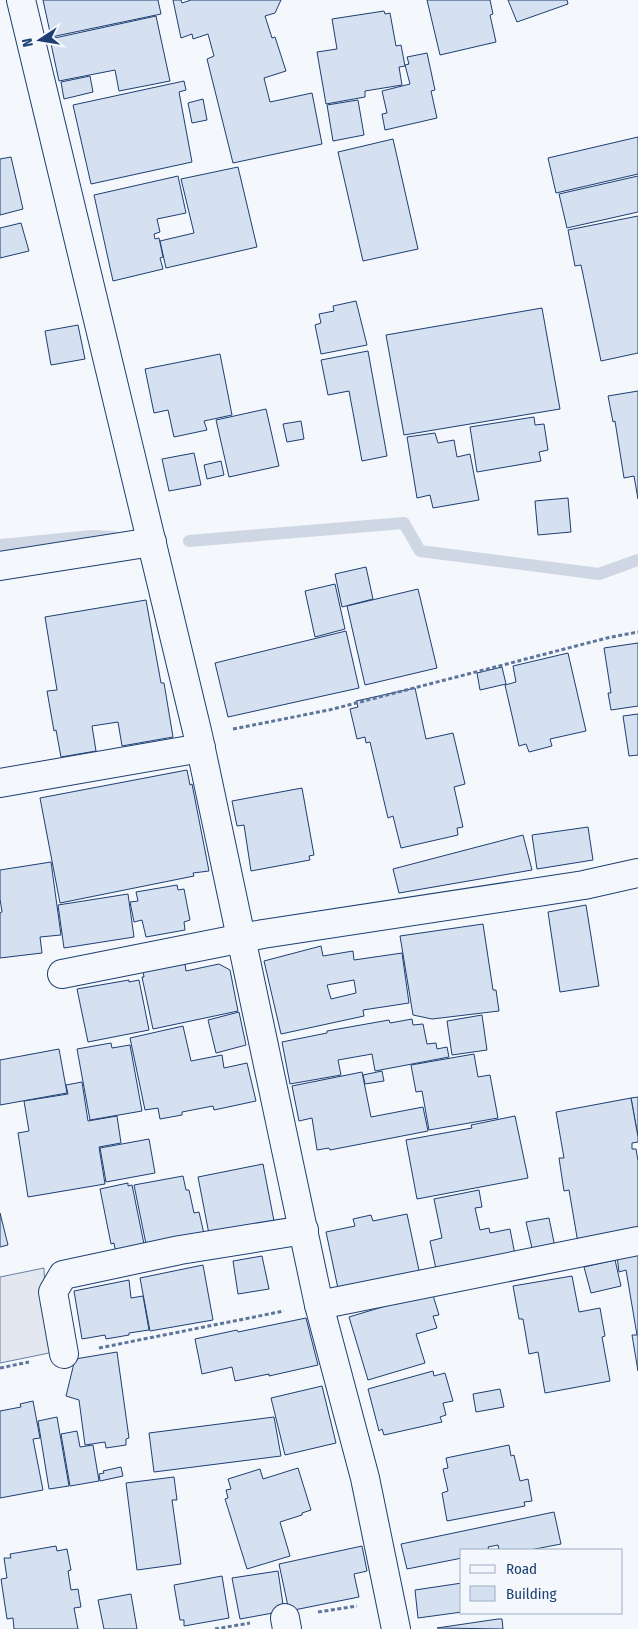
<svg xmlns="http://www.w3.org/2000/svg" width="638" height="1629" viewBox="0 0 638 1629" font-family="'Fira Sans Condensed',sans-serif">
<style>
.parking{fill:#e3e8f0;stroke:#687fa3}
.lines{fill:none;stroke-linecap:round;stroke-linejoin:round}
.stream{stroke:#cfd7e4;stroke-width:12}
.building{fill:#d5e0f0;stroke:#1d3f73;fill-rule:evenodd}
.minor-casing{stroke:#1d3f73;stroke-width:30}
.path{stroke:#5e769c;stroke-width:3;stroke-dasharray:4 2.5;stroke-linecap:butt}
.minor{stroke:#f4f7fb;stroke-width:28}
</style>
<rect width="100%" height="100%" fill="#f4f7fb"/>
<path class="parking" d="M44,1268l2,43 8,41 -54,11v-86z"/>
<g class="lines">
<g class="stream">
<path d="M189,541l215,-18 16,28 179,23 39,-14"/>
<path d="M0,545l92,-9 22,1"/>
</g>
</g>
<g class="building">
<path d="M43,0h115l3,14 -110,23z"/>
<path d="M173,0h8l1,3 9,-3h90l-6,13 -10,3 7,22 3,-1 11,34 -22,7 6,24 42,-9 10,51 -89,19 -26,-104 7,-3 -6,-22 -15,5 -1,-5 -11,4z"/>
<path d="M427,0h63l3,14 -3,1 6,27 -56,13z"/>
<path d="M508,0h59l1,4 -51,18z"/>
<path d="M384,11l1,3 5,-1 6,33 5,-1 4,21 -6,1 3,18 -37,6v6l-39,7 -9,-52 20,-3 -5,-30z"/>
<path d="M156,16l14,65 -51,10 -4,-21 -56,11 -9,-42z"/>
<path d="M427,53l8,37 -4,1 6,27 -52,12 -3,-16 5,-1 -5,-22 28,-7 -5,-19 4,-1 -2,-7z"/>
<path d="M90,76l3,16 -29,7 -3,-17z"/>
<path d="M184,81l2,9 -7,2 13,70 -101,22 -18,-79z"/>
<path d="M203,99l4,21 -15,3 -4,-20z"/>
<path d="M358,100l6,35 -31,6 -6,-36z"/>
<path d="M638,137v37l-82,19 -8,-35z"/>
<path d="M393,139l25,110 -55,12 -25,-109z"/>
<path d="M11,157l12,52 -23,6v-56z"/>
<path d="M238,167l19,80 -91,21 -6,-27 34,-8 -13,-54z"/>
<path d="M178,176l8,37 -29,6 3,13 -6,2 1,5 4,-1 4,19 -3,1 3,11 -50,12 -19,-86z"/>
<path d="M638,176v36l-71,16 -8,-34z"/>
<path d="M638,216v137l-37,8 -20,-96 -6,1 -7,-36z"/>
<path d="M21,223l8,28 -29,7v-30z"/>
<path d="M356,301l11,44 -46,9 -6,-29 6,-2 -2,-9 15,-3 -1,-5z"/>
<path d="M542,308l18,101 -156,26 -18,-100z"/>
<path d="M78,325l7,34 -34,6 -6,-34z"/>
<path d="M368,351l19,105 -25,5 -13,-70 -21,4 -7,-35z"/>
<path d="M220,354l12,61 -28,6 3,9 -33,7 -6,-27 -14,3 -9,-44z"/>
<path d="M638,391v108l-4,-23 -10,2 -9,-57 -2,1 -5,-26z"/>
<path d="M266,409l13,57 -50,11 -13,-57z"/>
<path d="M534,417l1,8 9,-1 4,26 -9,2 2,9 -64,11 -7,-45z"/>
<path d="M301,421l3,18 -17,3 -4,-18z"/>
<path d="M435,433l3,10 16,-3 3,17 13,-3 9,46 -46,8 -3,-13 -13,3 -10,-61z"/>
<path d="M194,453l7,32 -32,6 -7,-32z"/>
<path d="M221,461l3,14 -17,4 -3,-14z"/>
<path d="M568,498l3,34 -33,3 -3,-34z"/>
<path d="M366,567l7,32 -31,8 -7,-33z"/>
<path d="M335,584l10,45 -30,8 -10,-46z"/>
<path d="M418,589l19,79 -72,17 -18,-79z"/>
<path d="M146,600l15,83h3l9,54 -51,9 -4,-24 -26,4 4,25 -35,6 -5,-27 -2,1 -7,-40 10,-1 -12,-73z"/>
<path d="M346,631l13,57 -131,29 -13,-54z"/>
<path d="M638,643v63l-27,4 -3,-17h3l-7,-45z"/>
<path d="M568,653l18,78 -36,8 2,7 -23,6 -3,-8 -7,2 -14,-61 11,-3 -3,-16z"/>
<path d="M502,667l4,17 -26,6 -3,-17z"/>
<path d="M415,688l11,51 27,-6 12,51 -11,3 9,40 -6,1 1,7 -57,13 -8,-32 -5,2 -18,-76 -4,1 -1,-6 -8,2 -7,-30 8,-2 -2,-6z"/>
<path d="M638,714v41l-9,1 -6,-40z"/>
<path d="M187,770l3,15 2,-1 17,87 -16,2 1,3 -134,27 -20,-105z"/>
<path d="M302,788l12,67 -5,1 1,4 -59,11 -7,-46 -7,1 -5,-25z"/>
<path d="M588,827l5,33 -56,9 -5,-34z"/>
<path d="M523,835l9,35 -133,23 -6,-24z"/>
<path d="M51,862l10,73 -21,2 2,16 -42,5v-45l2,-1 -2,-13v-29z"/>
<path d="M177,885l1,5 6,-1 6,31 -6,2 1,8 -39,7 -4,-17 -8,2 -4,-20 8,-1 -2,-9z"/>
<path d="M128,894l6,43 -70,11 -6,-43z"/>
<path d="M586,905l13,81 -39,6 -12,-80z"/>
<path d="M483,924l10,66h3l3,21 -67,8 -19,-4 -13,-79z"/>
<path d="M321,946l2,10 30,-5 1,9 48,-7 7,50 -46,7 1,6 -83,18 -17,-73zM354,980l2,13 -25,6 -4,-14z"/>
<path d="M185,964l1,7 33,-7 11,6 8,41 -85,18 -11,-52h2l-1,-6z"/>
<path d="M129,980v2l10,-2 10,50 -61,12 -11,-53z"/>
<path d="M239,1012l7,33 -30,8 -8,-33z"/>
<path d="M482,1015l5,35 -35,5 -5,-34z"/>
<path d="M412,1019l1,6 10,-1 4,20 9,-1 1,6 10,-2 2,10 -74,14 -3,-17 -34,6 3,15 -51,9 -8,-42 45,-9v-2l62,-11 1,3z"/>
<path d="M183,1026l8,35 31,-6 2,13 23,-5 9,38 -42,9 -1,-4 -31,6v3l-22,4 -2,-11 -13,2 -15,-72z"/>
<path d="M111,1043l1,5 18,-3 12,66 -52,9 -13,-71z"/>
<path d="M59,1049l8,44 -67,12v-45z"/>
<path d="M474,1054l4,23 12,-2 8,43 -69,12 -7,-39 -6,1 -5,-27z"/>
<path d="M382,1071l2,10 -19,3 -2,-9z"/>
<path d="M362,1072l9,45 52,-10 5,24 -98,19 -1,-2 -12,2 -5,-32 -13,3 -7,-35z"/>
<path d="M82,1082l6,39 29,-5 4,27 -22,4 6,37 -77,13 -10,-64 11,-2 -5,-30 44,-7 -2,-9z"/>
<path d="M638,1097v40l-7,-39z"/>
<path d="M631,1098l7,39v5l-6,1v6h4l2,12v71l-60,11 -9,-53 -5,1 -5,-33h5l-8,-46z"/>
<path d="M515,1116l13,62 -111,21 -11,-59 66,-12 -1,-3z"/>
<path d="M149,1139l6,34 -49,9 -6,-34z"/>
<path d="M263,1164l11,57 -65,13 -11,-57z"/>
<path d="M183,1176l3,14h3l5,23 5,-1 5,22 -57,15 -13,-64z"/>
<path d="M128,1183v3l4,-1 13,64 -29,6 -2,-12 -3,1 -11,-55z"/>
<path d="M479,1190l3,17 -7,1 5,22 9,-2 1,5 20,-4 6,31 -80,9 -6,-28 12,-3 -8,-39z"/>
<path d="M0,1213l8,32 -8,2z"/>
<path d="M407,1214l13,61 -81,18 -13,-61 29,-6 -2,-7 18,-4 2,6z"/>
<path d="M549,1218l7,34 -22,5 -8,-35z"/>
<path d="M638,1252v119l-6,-36h5l-11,-65 -7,2 -2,-16z"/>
<path d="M262,1256l7,33 -31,5 -5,-33z"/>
<path d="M615,1260l6,26 -30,7 -7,-26z"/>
<path d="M203,1265l10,55 -63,11 -10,-53z"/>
<path d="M572,1276l7,36 21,-4 5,28 -3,1 8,44 -65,12 -7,-41 -9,2 -6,-35h-4l-6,-33z"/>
<path d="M129,1280l2,18 12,-2 6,34 -20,3v2l-23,4 -1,-4 -23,4 -8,-48z"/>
<path d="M432,1292l7,23 -6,1 4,12 -21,6 9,29 -57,17 -19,-63z"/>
<path d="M306,1318l12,47 -49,11v-2l-34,7 -3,-14 -30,7 -7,-35 42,-9 1,2z"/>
<path d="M117,1352l12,86 -3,1v6l-20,3 -1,-6 -20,3 -6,-45 -13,-4 9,-37z"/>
<path d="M433,1371l1,5 11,-3 8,28 -10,2 3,12 -6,2 2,5 -58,13 -2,-6 -3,2 -11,-42z"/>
<path d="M322,1386l14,57 -51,12 -14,-57z"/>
<path d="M500,1389l4,18 -28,5 -3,-18z"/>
<path d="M33,1401l7,37 -7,1 10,51 -43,8v-87l21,-4 -1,-3z"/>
<path d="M57,1417l12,69 -20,3 -11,-68z"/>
<path d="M274,1417l7,39 -127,16 -5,-39z"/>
<path d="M77,1431l3,16 13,-2 6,36 -29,5 -9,-52z"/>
<path d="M509,1445l2,11 3,-1 6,26 8,-2 4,22 -8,1 1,4 -78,15 -5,-28 6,-2 -5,-22 5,-1 -2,-10z"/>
<path d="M121,1467l2,9 -23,5 -1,-7 5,-1 -1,-2z"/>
<path d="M298,1468l13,42 -9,3v2l-22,7 10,34 -43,13 -22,-70 3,-1 -2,-8 5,-1 -3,-10 32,-10 3,10z"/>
<path d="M174,1477l3,23h-5l9,64 -44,6 -11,-87z"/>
<path d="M554,1512l7,32 -31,6h-31l-1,-5 -10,2 1,3h-27v8l-55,11 -6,-25z"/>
<path d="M56,1546l1,5 10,-2 4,21 -3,1 3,19 7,-1 3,18 -7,1 4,21h-64l-1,-11 -6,1 -6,-40 6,-1 -3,-20h7l-1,-4z"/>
<path d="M362,1546l5,25 -13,3 5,23 -70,14 -10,-47z"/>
<path d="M278,1571l6,40 -44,8 -8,-41z"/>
<path d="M222,1576l7,42 -45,8v-6h-4l-6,-35z"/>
<path d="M462,1583v29l-44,6 -3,-28z"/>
<path d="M131,1594l6,35h-33l-6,-29z"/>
<path d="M498,1619h4l1,10 -66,-1z"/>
</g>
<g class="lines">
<defs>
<g id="minor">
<path d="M21,0l177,735 121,570 46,173 31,151"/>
<path d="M0,566l152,-24"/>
<path d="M0,783l201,-35"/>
<path d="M62,974l201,-40 321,-49 54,-12"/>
<path d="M319,1305l319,-64"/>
<path d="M64,1354l-11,-62 10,-17 117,-25 124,-20"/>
<path d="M285,1618l2,11"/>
</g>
</defs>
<use href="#minor" class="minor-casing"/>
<g class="path">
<path d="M233,729l96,-19 278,-72 31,-6"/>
<path d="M99,1348l185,-37"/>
<path d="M0,1368l29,-6"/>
<path d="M318,1612l39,-6"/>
<path d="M215,1629l35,-6"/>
</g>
<use href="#minor" class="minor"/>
</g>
<rect x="460" y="1549" width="162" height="65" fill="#f4f7fb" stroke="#9eadc5"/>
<rect x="470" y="1565" width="25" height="8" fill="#f4f7fb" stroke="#9eadc5"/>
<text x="506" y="1574" font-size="15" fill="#1d3f73">Road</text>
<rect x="470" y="1586" width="25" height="15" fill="#d5e0f0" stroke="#9eadc5"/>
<text x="506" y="1599" font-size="15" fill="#1d3f73">Building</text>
<g transform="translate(40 40) rotate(258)" stroke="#f4f7fb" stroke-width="4" paint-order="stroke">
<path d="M0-4L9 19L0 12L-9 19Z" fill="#1d3f73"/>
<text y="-8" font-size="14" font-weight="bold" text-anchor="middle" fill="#1d3f73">N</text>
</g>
</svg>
